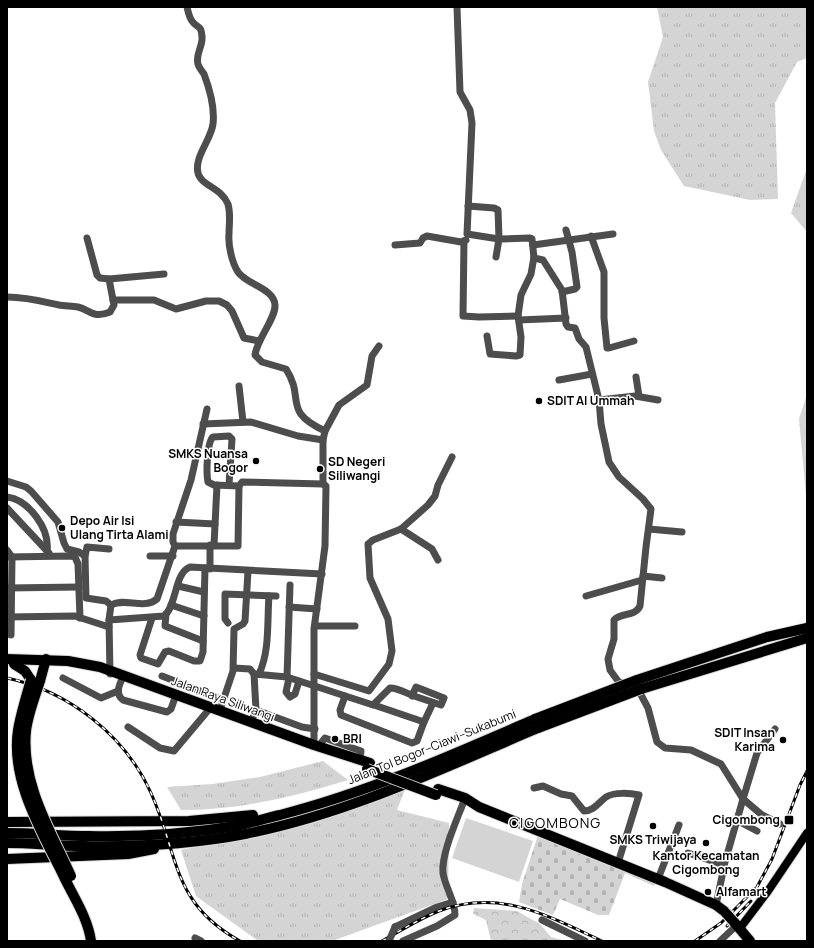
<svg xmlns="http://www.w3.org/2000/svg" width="814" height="948" viewBox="0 0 814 948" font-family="Manrope,sans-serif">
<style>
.grass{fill:url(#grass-tufts)}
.forest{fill:url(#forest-crowns)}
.cemetery{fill:url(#cemetery-stones)}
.pitch{fill:#d4d4d4}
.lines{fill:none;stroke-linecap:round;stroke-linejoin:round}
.major-casing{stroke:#dbdbdb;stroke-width:10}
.highway-casing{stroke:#dbdbdb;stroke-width:12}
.minor{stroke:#4d4d4d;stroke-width:7}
.major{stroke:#000;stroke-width:8}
.highway{stroke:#000;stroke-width:10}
.rail-casing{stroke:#000;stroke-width:3}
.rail{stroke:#fff;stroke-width:1.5;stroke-dasharray:4.5;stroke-linecap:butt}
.highway-bridge-casing{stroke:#dbdbdb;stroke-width:12;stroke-linecap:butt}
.minor-bridge{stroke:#4d4d4d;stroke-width:7}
.highway-bridge{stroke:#000;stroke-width:10}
.poi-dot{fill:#000;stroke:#fff;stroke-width:1.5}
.labels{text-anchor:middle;stroke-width:3;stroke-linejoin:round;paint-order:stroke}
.poi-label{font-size:12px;font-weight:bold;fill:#000;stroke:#fff;text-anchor:start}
.street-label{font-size:12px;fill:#000;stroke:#fff}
.quarter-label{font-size:14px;letter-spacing:1px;fill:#000;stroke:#fff}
</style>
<defs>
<pattern id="grass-tufts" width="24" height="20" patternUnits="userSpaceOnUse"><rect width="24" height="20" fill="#d4d4d4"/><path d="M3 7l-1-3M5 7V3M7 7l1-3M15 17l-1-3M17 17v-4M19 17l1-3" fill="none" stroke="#b4b4b4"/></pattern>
<pattern id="forest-crowns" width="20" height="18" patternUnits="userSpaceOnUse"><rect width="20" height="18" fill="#d4d4d4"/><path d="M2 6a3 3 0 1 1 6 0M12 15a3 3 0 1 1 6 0" fill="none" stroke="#b4b4b4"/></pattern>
<pattern id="cemetery-stones" width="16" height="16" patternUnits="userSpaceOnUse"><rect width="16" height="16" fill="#d4d4d4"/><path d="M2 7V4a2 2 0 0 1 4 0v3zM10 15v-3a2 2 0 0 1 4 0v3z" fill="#b4b4b4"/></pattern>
</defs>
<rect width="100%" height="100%" fill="#fff"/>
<g class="grass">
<path d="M657,7h150v51l-10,4 -22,41 3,96 -28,1 -66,-14 -23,-36 -7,-19 -6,-49 15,-45z"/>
<path d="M807,168v64l-16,-19z"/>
<path d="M807,394v113l-8,-88z"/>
<path d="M323,761l25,19c-54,17 -110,30 -167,30l-14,-23 45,-3 48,-7z"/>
<path d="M406,787l-9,23 52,13 -1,76 -116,42h-74l-62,-45 -15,-46 57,-11z"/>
</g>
<g class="forest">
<path d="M627,868l30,13 -3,5 -29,-13z"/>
<path d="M474,908l43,3 23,13 11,13 15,4h-75l-5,-21 -13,-6z"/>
</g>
<path class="cemetery" d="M539,832l88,36 -18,47h-11l-38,-16 -7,16 -34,-13 3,-18z"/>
<path class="pitch" d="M466,818l67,23 -14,41 -67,-24z"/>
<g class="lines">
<defs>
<path id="major" d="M740,928l28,-37 39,-58"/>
<g id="highway">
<path d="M7,659l61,2 32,6 214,78 56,18"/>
<path d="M14,664l11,7 6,9"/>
<path d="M637,680l130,-43 40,-9"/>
<path d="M40,681l6,-22"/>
<path d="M641,689l166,-51"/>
<path d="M438,789l27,9 14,9 186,75 51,23 8,6"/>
<path d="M7,822l182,-1 64,-6"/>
<path d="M7,833c27,0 54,3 82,3 49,1 99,-2 147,-10 15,-3 30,-8 44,-11 89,-23 172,-60 255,-96"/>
<path d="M7,843c25,0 50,3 76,3 53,1 110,-2 162,-12 103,-20 198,-66 293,-106"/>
<path d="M7,859l121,-5 26,-5"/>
<path d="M734,922l16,19"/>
</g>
</defs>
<use href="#major" class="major-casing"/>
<use href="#highway" class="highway-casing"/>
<g class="minor">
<path d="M187,7c1,4 2,10 5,14 5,8 9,2 10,16 1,9 -7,18 -4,27 1,4 4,7 6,10 6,16 11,33 9,50 -2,16 -19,33 -15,49 3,13 23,14 30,31 3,11 1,19 1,30 -1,11 3,29 9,38 9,13 36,16 37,33 1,13 -18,34 -20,50l7,7 24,7c20,31 -5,41 39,62l-2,9v44"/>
<path d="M457,7l3,85 10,18 2,13 -5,111 32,5 31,-1 2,1 2,19 9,2 19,30 4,34 2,3 7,1 4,11 7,8 13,53 2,24 8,38 10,15 24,22 8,10 -5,38 -6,59c-5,11 -19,6 -26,14v19l-6,20 2,11 8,11 22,12 8,15 9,34 8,6 26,2 30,14 22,35 -18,63 -9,43"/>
<path d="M468,206l26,2 4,2 1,29 -3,18"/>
<path d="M591,236l13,36v46l3,30h2l25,-7"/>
<path d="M87,238l10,37 3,3 9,1 4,21"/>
<path d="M464,241l-1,75 16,1 39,-1"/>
<path d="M395,245l25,-2 3,-5 4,-2 34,6 5,-2"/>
<path d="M533,245l80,-11"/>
<path d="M109,279l55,-5"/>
<path d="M562,292l13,-3 2,-2 -5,-35 -6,-22"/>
<path d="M7,297c19,0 34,4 52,8 6,1 13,1 19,2 12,3 15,12 32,5l4,-7 -1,-5h41l22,9 30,-8h13l8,4 5,6 12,27 15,3"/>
<path d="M519,320l47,-2"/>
<path d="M487,336l3,18 26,2 4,-1 1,-18 -3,-21 3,-21 10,-21 3,-17"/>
<path d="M636,377l3,19"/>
<path d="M559,380l33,-6"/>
<path d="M239,386l4,36"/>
<path d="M599,400l36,-4 23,4"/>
<path d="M203,424l48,-2 47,14 25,4"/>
<path d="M325,431l14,-26 28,-20 5,-29 7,-10"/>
<path d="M7,481l19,6 5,4 27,31 6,21 3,6 12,3 6,4 1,42 20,3 5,4"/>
<path d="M229,485l3,-46 -3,-3 -16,1c-6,5 -7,36 -5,45l6,3 25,1"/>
<path d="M7,497c22,3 43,32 40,54"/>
<path d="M7,508l42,45"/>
<path d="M176,522l39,2"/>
<path d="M401,529l31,20 6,11"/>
<path d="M649,529l33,3"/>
<path d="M210,545v24"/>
<path d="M214,545l3,-60"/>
<path d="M175,546l-2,-4v-8l18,-54 16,-71"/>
<path d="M7,550l5,7 -1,78"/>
<path d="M85,556l2,-9 22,2"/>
<path d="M150,556h23"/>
<path d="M7,557l64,-1 4,1 3,7 2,54"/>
<path d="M643,576l19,2"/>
<path d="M178,586l26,6"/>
<path d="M7,588l72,-1"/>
<path d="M586,596l56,-16"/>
<path d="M171,605l33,11"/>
<path d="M289,607l28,2"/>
<path d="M166,614l-1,12 38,15"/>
<path d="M7,617l68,-1 34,11"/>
<path d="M152,618l-12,37 1,3 17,6 7,-12 4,-1 25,10h6l3,-9 2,-84"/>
<path d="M109,620l55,-4c13,-10 10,-43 26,-49l132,7"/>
<path d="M228,623l-3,-4v-25l51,2"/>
<path d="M315,626h40"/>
<path d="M234,668l16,1 4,5 2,36 -5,12"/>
<path d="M110,674l-1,-54 2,-15c14,-8 33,5 46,-6l18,-53h63l1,-60 3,-4 81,2 3,2 -1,60 -11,83v116"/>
<path d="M254,674l33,3 86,28 17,-17c8,0 16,5 24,8l27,9 3,-7 -28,-11 -4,9"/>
<path d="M259,674c11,-23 8,-53 10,-78"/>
<path d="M314,674l55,17 20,-27 3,-13 -4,-32 -18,-41 -2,-34 5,-4 28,-11 27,-24 7,-9 3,-11 14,-28"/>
<path d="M162,676l61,24"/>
<path d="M123,677c-4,8 -8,17 0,23l44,12 4,-3 5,-14"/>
<path d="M287,677l3,-92"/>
<path d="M63,678l38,20 17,-7"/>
<path d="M289,678l-3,14 4,5 5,-3 4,-13"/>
<path d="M345,696l-5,14 1,5 71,28 5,-2 7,-19 -50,-17"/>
<path d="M220,710l13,-39 1,-42 9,-5 2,-3 3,-50"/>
<path d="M256,710l46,17 13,2"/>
<path d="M424,722l9,-19"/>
<path d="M128,727l32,21 14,3 37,-44"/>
<path d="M775,729l-18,24 -14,46 19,16 18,9"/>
<path d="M318,747l7,-9 36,13 -1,8"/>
<path d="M534,788l9,-2 18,8 11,2 12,15c10,0 15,-9 22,-14 8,-5 24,-4 33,-2l-21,68"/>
<path d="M738,821l19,10"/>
<path d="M688,853l36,12"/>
<path d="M658,879l21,-54"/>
<path d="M542,920l43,21"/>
<path d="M395,927l42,-20 16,-5"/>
<path d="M195,938l6,3"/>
<path d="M403,941l34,-15 18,-11c0,-15 -10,-28 -12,-42 -2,-20 15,-55 22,-75"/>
<path d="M720,941l17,-16"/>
</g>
<use href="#major" class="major"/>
<use href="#highway" class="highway"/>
<defs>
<g id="rail">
<path d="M7,678c61,13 118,57 144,115 28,62 20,110 89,148"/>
<path d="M727,926l24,-25"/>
<path d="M382,941c18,-10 37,-22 57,-30 61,-23 109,5 163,30"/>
<path d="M695,941l26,-18 36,-36 15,-28 28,-74 7,-14"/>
</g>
</defs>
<use href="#rail" class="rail-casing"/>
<use href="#rail" class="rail"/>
<defs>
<g id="highway-bridge">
<path d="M31,680c-5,17 -10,33 -13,50 -8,52 26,105 47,149 10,20 23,40 26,62"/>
<path d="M40,681c-5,16 -12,33 -14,50 -5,52 24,99 45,145"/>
<path d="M535,719l102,-39"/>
<path d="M538,728l103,-39"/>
<path d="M367,769l69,26"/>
<path d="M724,911l10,11"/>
</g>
</defs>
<use href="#highway-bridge" class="highway-bridge-casing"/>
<path class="minor-bridge" d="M389,941l6,-14"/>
<use href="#highway-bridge" class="highway-bridge"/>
</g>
<g class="poi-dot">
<circle cx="539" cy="401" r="4"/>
<circle cx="256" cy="461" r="4"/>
<circle cx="320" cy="469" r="4"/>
<circle cx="62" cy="528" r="4"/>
<circle cx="335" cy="739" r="4"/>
<circle cx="783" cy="740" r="4"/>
<rect x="784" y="815" width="10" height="10" rx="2"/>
<circle cx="653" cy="826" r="4"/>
<circle cx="706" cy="843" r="4"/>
<circle cx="708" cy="892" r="4"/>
</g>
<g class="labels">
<g class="poi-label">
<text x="547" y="405">SDIT Al Ummah</text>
<text x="248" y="458" text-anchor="end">SMKS Nuansa<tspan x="248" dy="14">Bogor</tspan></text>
<text x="328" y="466">SD Negeri<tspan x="328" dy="14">Siliwangi</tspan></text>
<text x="70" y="525">Depo Air Isi<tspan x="70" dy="14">Ulang Tirta Alami</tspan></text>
<text x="775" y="737" text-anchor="end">SDIT Insan<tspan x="775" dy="14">Karima</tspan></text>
<text x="343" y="743">BRI</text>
<text x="780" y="824" text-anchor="end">Cigombong</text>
<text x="653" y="844" text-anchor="middle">SMKS Triwijaya</text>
<text x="706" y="860" text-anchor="middle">Kantor Kecamatan<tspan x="706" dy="14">Cigombong</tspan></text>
<text x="716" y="896">Alfamart</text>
</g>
<g class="street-label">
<text transform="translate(223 699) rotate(20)" y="4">Jalan Raya Siliwangi</text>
<text transform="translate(432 747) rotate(-22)" y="4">Jalan Tol Bogor–Ciawi–Sukabumi</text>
</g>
<g class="quarter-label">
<text x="555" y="828">CIGOMBONG</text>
</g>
</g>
<rect width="814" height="948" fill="none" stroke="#000000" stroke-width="16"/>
</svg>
